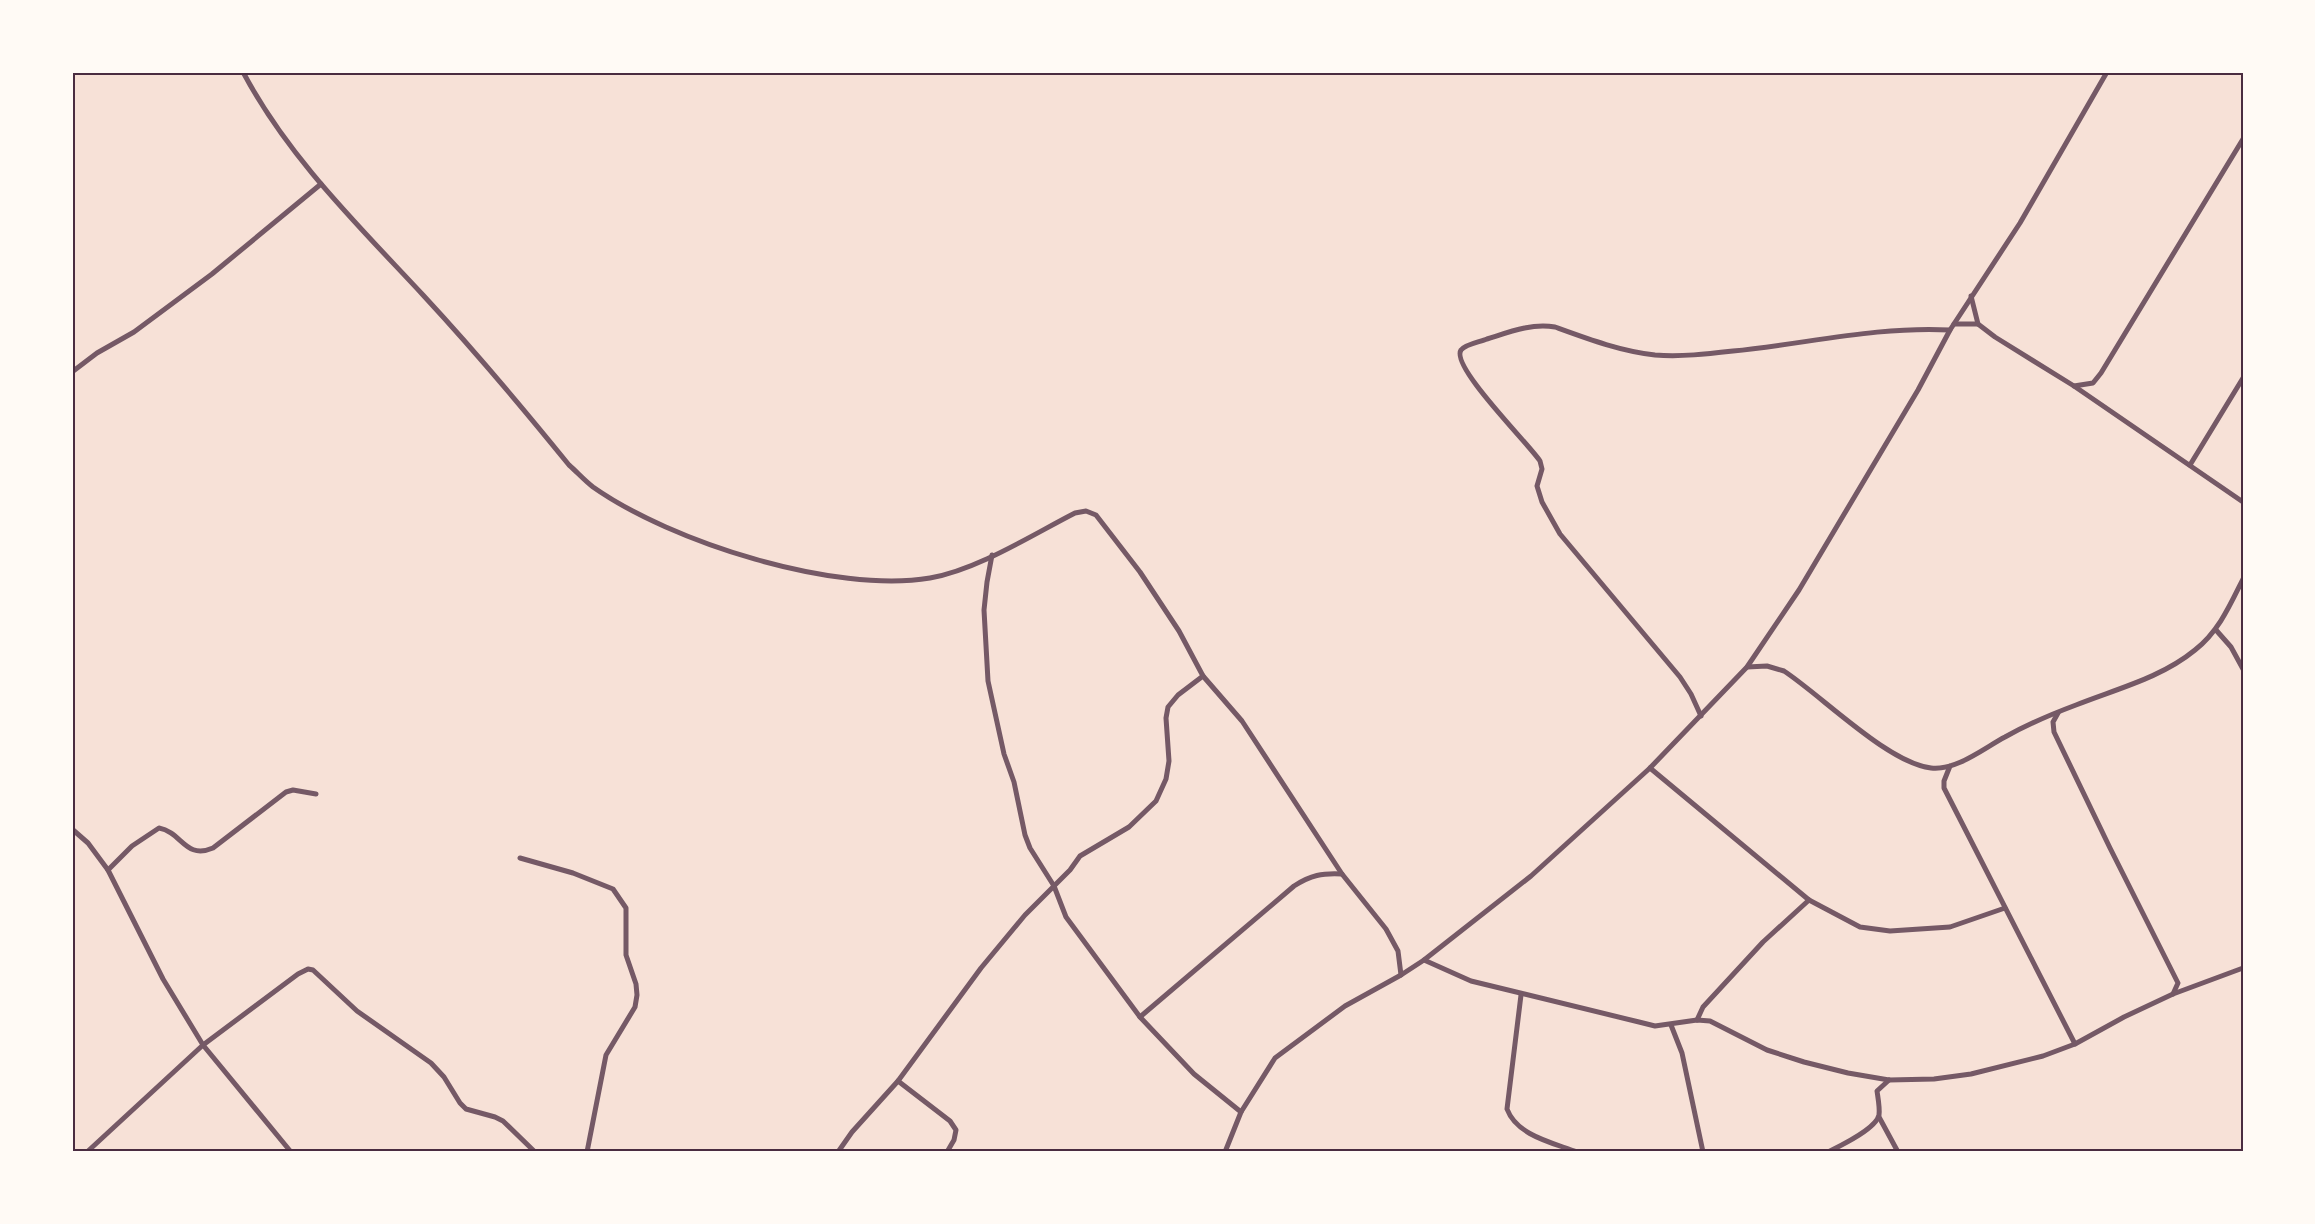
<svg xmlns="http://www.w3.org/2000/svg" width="2315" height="1224" viewBox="0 0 2315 1224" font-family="'Exo 2',sans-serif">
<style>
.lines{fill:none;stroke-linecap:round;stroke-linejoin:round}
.minor{stroke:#755966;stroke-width:5}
.neatline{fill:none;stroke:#4a2c40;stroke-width:2}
</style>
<rect width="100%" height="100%" fill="#f7e1d7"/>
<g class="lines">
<g class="minor">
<path d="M243,72c45,85 115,153 180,223 51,55 99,112 146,170 8,7 16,16 24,22 78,55 242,107 337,91 47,-8 102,-43 145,-65l11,-2 10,4 44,57 39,59 24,45 39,45 100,153 44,55 12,22 3,24"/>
<path d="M1971,296l7,28 17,13 79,49 169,116"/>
<path d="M1954,324h24"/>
<path d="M72,372l25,-19 37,-21 78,-58 109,-90"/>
<path d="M2074,386l19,-3 8,-10 142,-234"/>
<path d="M2190,465l53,-87"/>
<path d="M992,555l-5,27 -3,28 4,71 16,73 10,28 11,53 5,13 24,38 12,31 74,100 54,57 47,38"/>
<path d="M2216,630l15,17 12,22"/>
<path d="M1747,667l20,-1 17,5c38,25 104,92 147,97 25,3 53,-20 74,-31 23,-13 47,-23 71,-32 40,-16 85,-27 119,-55 24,-19 35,-45 48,-71"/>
<path d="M2058,713l-5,9 1,10 56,116 68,135 -5,11"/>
<path d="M1701,716l-10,-22 -11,-17 -120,-143 -18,-32 -5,-16 5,-17 -2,-8c-11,-17 -90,-95 -79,-111 5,-6 19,-8 26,-11 22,-7 44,-16 68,-12 33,12 65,24 100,28 26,2 52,-1 78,-4 72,-7 144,-25 217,-21"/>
<path d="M1950,766l-6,15v7l131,256"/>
<path d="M1650,768l159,132 51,27 30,4 60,-4 55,-19"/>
<path d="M72,829l16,14 20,27 55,109 40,66 88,107"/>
<path d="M520,858l53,15 40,16 13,19v47l10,29 1,11 -2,12 -29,48 -19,97"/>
<path d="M108,870l24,-24 27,-18c23,4 26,32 54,20l73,-56 7,-2 23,4"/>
<path d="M1424,960l47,21 168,41 16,4 42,-6 13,1 57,29 37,12 44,11 41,7 45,-1 37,-5 72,-18 32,-12 49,-27 49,-23 70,-26"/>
<path d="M1521,995l-14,114c10,27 47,34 70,43"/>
<path d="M1140,1017l154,-131c17,-11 28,-13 48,-12"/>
<path d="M1697,1020l6,-13 60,-65 46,-42"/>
<path d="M1671,1025l11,28 21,99"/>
<path d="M898,1081l52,40 6,9 -2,10 -7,12"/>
<path d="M1879,1117l19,35"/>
<path d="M87,1152l116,-107 95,-71 10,-5 5,1 44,41 74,52 13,14 16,26 6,6 29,8 8,4 32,31"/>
<path d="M838,1152l14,-20 46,-51 83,-113 44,-53 45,-45 10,-14 49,-29 27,-26 10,-22 3,-18 -3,-43 2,-11 10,-12 25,-19"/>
<path d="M1225,1152l16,-40 34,-54 70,-52 56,-31 23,-15 107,-84 119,-108 97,-101 52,-77 119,-200 32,-60 70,-107 87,-151"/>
<path d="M1828,1152c12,-6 48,-23 51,-37 1,-7 -1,-17 -2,-24l12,-11"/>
</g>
</g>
<rect width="2315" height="1224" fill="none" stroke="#fffaf5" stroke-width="147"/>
<rect x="74" y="74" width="2168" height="1076" class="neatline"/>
</svg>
